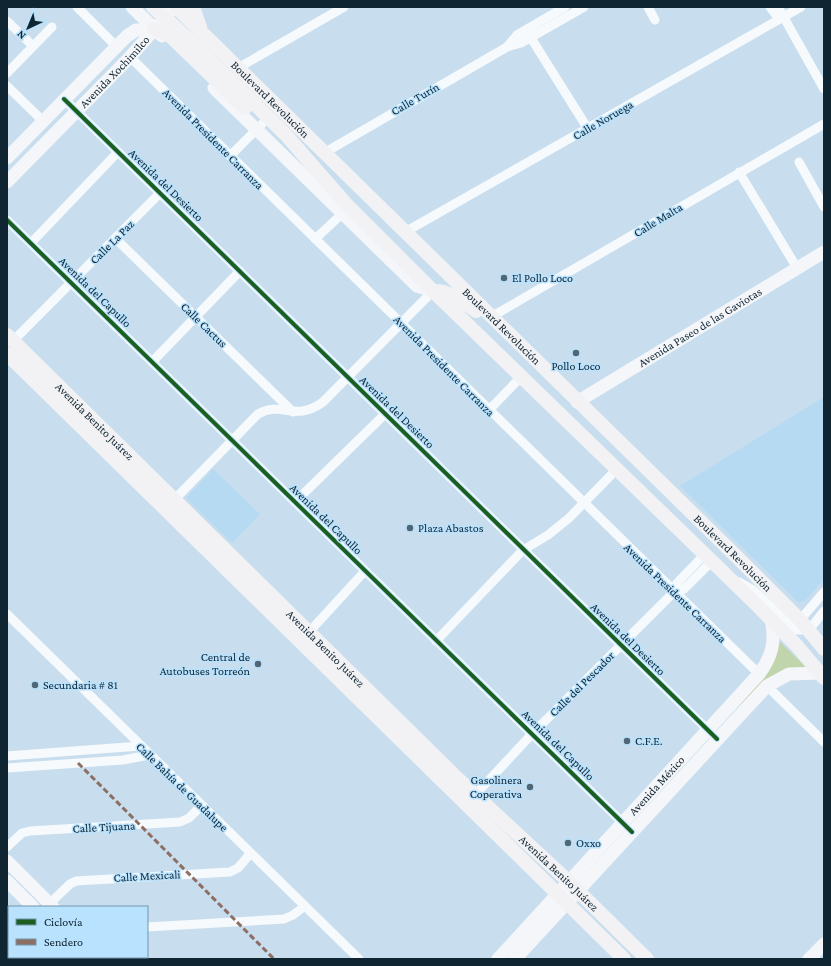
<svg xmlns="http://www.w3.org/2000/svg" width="831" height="966" viewBox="0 0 831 966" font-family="'Crimson Pro',serif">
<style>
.built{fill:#b5daf2}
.green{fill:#c1d5ac}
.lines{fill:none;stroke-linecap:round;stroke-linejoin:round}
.street{stroke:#f7fafc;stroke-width:9}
.secondary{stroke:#f4f6f9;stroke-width:13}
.primary{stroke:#f2f2f5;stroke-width:14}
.quiet{stroke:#8d6e63;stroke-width:3;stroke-dasharray:6 3;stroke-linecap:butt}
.cycleway-casing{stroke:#b8e2fe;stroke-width:6}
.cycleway{stroke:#1b5e20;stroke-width:4}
.poi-dot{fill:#506674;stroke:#b8e2fe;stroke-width:1.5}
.labels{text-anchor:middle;stroke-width:3;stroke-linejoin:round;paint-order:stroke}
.street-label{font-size:12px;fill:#102532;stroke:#b8e2fe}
.poi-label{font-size:12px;fill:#102532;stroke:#b8e2fe;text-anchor:start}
</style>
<rect width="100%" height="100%" fill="#c8deee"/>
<g class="built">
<path d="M824,397v182l-19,22 -7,1 -118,-116z"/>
<path d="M213,469l47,45 -28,29 -46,-45z"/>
</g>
<path class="green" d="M779,641l28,27 -68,38 24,-28z"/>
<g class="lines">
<g class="street">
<path d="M77,7l39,39"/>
<path d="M648,7l7,13"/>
<path d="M770,7l9,12"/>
<path d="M778,7l46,82"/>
<path d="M7,21l26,25"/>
<path d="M531,38l57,91"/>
<path d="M507,47l10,-12 48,-28"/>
<path d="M130,57l629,617"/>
<path d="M238,68l106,-61"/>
<path d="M7,73l45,-46"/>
<path d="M7,86l36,35"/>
<path d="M64,99l653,640"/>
<path d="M324,153l183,-106 14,-4 63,-36"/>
<path d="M230,156l32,-32"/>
<path d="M799,162l25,45"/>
<path d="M739,172l58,96"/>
<path d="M7,220l619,606"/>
<path d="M405,232l396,-225"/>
<path d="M116,239l177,173"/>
<path d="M315,239l28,-26"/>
<path d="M31,243l87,-91"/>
<path d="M491,317l333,-193"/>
<path d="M13,341l147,-148"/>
<path d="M152,362l88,-91"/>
<path d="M489,410l32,-33"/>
<path d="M174,500l84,-86c24,-14 36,9 65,-12l110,-111"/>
<path d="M295,502l90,-88"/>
<path d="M739,582l14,8 43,40h13l15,-19"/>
<path d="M674,592l10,-3 27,-27"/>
<path d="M7,614l352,345"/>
<path d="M800,620l24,-28"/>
<path d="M310,631l55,-60"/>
<path d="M436,641l87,-91 25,-15 21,-17 47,-48"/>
<path d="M767,686l57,56"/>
<path d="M7,756l133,-10"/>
<path d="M7,768l116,-8 26,-5"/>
<path d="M475,795l57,-61 142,-142 3,-9 27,-28"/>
<path d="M7,847l15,-14 8,-2 150,-9 9,-4 12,-12"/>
<path d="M46,907l24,-23 6,-3 154,-9 8,-4 12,-14"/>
<path d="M147,927l137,-8 9,-4 12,-9"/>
<path d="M7,937h2"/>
<path d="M92,959l2,-2"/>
</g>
<g class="secondary">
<path d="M132,7l30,29"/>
<path d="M214,88l203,198 16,5"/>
<path d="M7,158l120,-122 9,-6 18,-1"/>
<path id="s1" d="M7,182l123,-125 44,-50"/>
<path id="s2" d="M577,402l247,-150"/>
<path d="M7,861l46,46"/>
<path d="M7,881l26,26"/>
<path d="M83,957l2,2"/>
<path d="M103,957l2,2"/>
<path id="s3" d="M498,959l261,-285c13,-17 17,-33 12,-55"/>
<path d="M515,959l252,-273 22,-12 32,-1"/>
<path d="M809,959l15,-15"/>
</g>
<g class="primary">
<path d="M153,7l41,37 92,91 61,70 86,86 325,315 39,40 27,32"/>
<path id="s4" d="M176,7l564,553 60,60 24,29"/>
<path d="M193,7l7,20"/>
<path d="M154,29l15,6 76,73"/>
<path d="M433,291c16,-1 30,11 43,20"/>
<path id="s5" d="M7,335l450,443 112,104 78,77"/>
<path d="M7,354l617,605"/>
</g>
<path class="quiet" d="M78,763l196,196"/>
<defs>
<g id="cycleway">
<path d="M64,99l653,640"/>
<path d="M7,220l625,612"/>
</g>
</defs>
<use href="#cycleway" class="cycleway-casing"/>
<use href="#cycleway" class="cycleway"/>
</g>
<g class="poi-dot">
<circle cx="504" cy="278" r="4"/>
<circle cx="576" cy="353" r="4"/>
<circle cx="410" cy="528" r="4"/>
<circle cx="258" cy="664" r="4"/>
<circle cx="35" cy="685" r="4"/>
<circle cx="627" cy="741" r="4"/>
<circle cx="530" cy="787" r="4"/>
<circle cx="568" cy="843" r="4"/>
</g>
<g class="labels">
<g class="street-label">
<text dy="4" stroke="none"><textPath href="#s1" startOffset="154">Avenida Xochimilco</textPath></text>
<text transform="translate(415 99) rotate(-30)" y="4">Calle Turín</text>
<text dy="4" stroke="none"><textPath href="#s4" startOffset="132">Boulevard Revolución</textPath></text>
<text transform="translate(603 120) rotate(-30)" y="4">Calle Noruega</text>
<text transform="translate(213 139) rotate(45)" y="4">Avenida Presidente Carranza</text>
<text transform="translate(166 185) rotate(44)" y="4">Avenida del Desierto</text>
<text transform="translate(658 220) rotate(-31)" y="4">Calle Malta</text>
<text transform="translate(112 242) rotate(-45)" y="4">Calle La Paz</text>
<text transform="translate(95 292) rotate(44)" y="4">Avenida del Capullo</text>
<text transform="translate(204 325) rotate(44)" y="4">Calle Cactus</text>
<text dy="4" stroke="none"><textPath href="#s4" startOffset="456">Boulevard Revolución</textPath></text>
<text dy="4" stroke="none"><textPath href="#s2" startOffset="144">Avenida Paseo de las Gaviotas</textPath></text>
<text transform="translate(444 366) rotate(45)" y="4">Avenida Presidente Carranza</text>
<text transform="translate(397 412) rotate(44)" y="4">Avenida del Desierto</text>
<text dy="4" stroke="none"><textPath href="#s5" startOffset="123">Avenida Benito Juárez</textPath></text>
<text transform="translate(326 519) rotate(44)" y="4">Avenida del Capullo</text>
<text dy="4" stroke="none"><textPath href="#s4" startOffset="780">Boulevard Revolución</textPath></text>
<text transform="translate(675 593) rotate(44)" y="4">Avenida Presidente Carranza</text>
<text transform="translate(628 639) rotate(44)" y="4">Avenida del Desierto</text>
<text dy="4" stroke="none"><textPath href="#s5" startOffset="447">Avenida Benito Juárez</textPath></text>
<text transform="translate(582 684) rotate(-45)" y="4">Calle del Pescador</text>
<text transform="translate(558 745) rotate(44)" y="4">Avenida del Capullo</text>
<text dy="4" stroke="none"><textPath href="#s3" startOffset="235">Avenida México</textPath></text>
<text transform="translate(182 787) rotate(44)" y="4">Calle Bahía de Guadalupe</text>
<text transform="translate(104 827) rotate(-3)" y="4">Calle Tijuana</text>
<text dy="4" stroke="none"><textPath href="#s5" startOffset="771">Avenida Benito Juárez</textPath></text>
<text transform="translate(147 876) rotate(-3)" y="4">Calle Mexicali</text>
</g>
<g class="poi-label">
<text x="512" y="282">El Pollo Loco</text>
<text x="576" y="370" text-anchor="middle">Pollo Loco</text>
<text x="418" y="532">Plaza Abastos</text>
<text x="250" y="661" text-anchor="end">Central de<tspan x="250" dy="14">Autobuses Torreón</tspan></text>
<text x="43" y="689">Secundaria # 81</text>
<text x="635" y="745">C.F.E.</text>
<text x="522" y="784" text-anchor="end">Gasolinera<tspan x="522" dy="14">Coperativa</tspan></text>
<text x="576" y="847">Oxxo</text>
</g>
</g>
<rect width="831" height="966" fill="none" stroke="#102532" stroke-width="16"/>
<rect x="8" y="906" width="140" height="52" fill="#b8e2fe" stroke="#7596ac"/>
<rect x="16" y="919" width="20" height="6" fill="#1b5e20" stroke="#7596ac"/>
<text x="44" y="926" font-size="12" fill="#102532">Ciclovía</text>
<rect x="16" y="939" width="20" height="6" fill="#8d6e63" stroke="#7596ac"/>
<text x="44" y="946" font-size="12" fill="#102532">Sendero</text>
<g transform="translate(28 28) rotate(224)" stroke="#b8e2fe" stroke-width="3" paint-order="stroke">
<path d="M0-3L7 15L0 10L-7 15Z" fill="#102532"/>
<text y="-6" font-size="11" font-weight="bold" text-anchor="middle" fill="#102532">N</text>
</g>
</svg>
